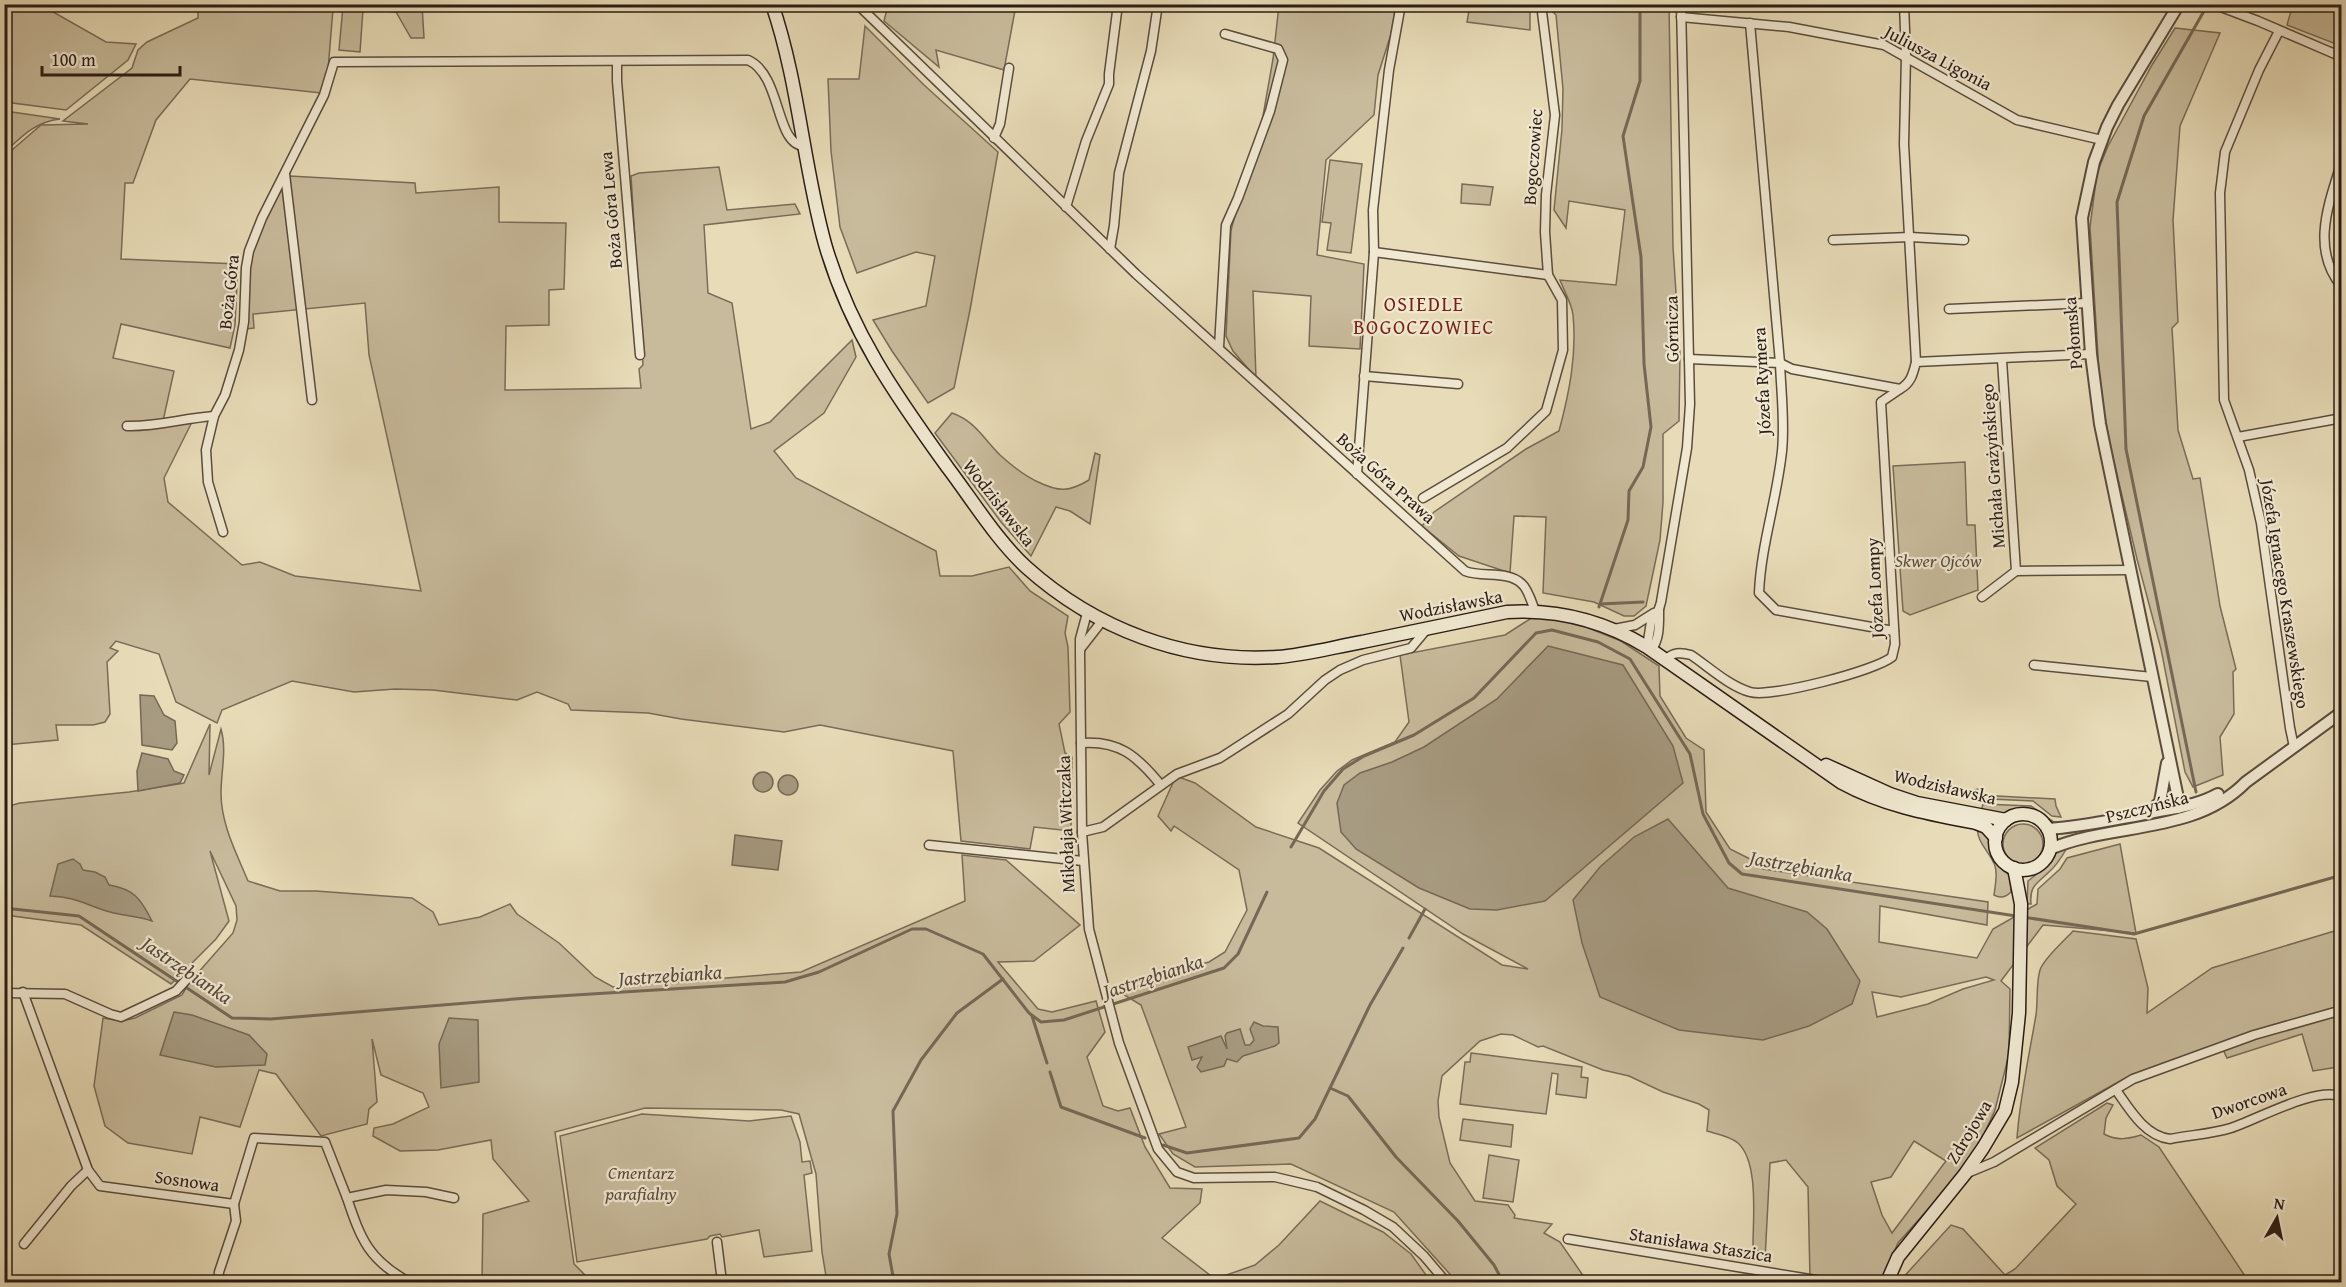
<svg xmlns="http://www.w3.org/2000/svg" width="2346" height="1287" viewBox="0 0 2346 1287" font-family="'Gentium Book Plus',serif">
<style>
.green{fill:#c8bb9c;stroke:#796c59;stroke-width:1.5;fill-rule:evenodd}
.water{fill:#a79b81;stroke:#756856;stroke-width:1.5}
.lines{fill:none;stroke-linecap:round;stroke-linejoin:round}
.stream{stroke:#756856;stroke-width:3}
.minor-casing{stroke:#5a4c3e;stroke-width:11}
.tertiary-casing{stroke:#5a4c3e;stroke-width:14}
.secondary-casing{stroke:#2a1c16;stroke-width:15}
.minor{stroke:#f0e8d1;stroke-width:8}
.tertiary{stroke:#f0e8d1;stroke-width:10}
.secondary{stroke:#f0e8d1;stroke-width:12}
.labels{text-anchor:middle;stroke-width:4.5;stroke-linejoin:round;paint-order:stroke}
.street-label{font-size:18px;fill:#2a1c16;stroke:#f0e8d1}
.park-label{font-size:18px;font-style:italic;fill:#594c3e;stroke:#f0e8d1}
.neighbourhood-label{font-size:20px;letter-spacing:1.5px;fill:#7a1f14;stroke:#f0e8d1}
.water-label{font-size:20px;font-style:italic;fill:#56483b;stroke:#f0e8d1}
</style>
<rect width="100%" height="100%" fill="#e8dcb8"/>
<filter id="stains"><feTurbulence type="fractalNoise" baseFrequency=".00333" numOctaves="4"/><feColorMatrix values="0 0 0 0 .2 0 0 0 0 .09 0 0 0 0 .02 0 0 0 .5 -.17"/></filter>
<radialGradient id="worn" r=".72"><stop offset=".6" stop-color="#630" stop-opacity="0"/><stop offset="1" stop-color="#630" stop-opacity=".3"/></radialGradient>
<g class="green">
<path d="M330,4l3,5 -5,61 -7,23 -131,-14 -34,41 -23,63h-8l-4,76 117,5 -3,61 -5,23 -109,-24 -8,34 61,13 -11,50 31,-3 -30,60 4,24 74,63 18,-3 35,14 126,15 -52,-236 -4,-52 -112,11 1,14 -8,1 5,-72 7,-23 24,-49h3l5,-9 125,7 1,10 83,-6v35l67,1 -2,66 -15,1v35l-43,1 -1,64 136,-2 -2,-19 4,-4 -12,-189 8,-3 80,-6 8,43 68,-6 5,10 -96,11 4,68 24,10 19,126 19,-7 82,-82 4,17 -32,56 -50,38 22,27 140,73 4,25h32l37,-9 21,24 38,25 -3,17 3,14 2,65 -11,12 6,29 7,4 -1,74 -37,-4 -4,22 -69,-8 -8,-90 -133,-26 -36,7 -103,-13 -33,-6 -77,-3 -3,-6 -31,-12 -20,8 -84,-10 -38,-1 -41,3 -62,-11 -70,29 -5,13 -41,-21 -17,-48 -43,-13 -6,7 8,3 -11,11 3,52 -5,8 -12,3h-37l2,15 -53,5v-589l36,-31 47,-1 -25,-3 69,-53 6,-18 9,-8 51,-24v-13z"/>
<path d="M2293,4l48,1v41l-54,-21z"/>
<path d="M4,5h37l65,37 30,2 -8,16 -62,50 -61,-8z"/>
<path d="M341,5h81l2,33h-13l-15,-26 -33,-3 -3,43 -21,-2 4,-44z"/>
<path d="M888,5h128l-12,65 -68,-20 3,17 -55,-46z"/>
<path d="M1279,5h117l-5,29 -13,41 -4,40 -48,45 -9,95 47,9 -4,85 -51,-3 2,-50 -58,-5 3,87 -23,-27 -7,-15 5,-106 32,-114 10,-57z"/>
<path d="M1470,5h60v25l-63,-8z"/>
<path d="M1549,5h120l4,242 7,108 -1,66 -16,13v68l-3,38 -14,66 -12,10h-10l-30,-14 -51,-9 3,-76 -32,-1 -4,57 -51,-17 -37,-30 12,-14 92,-63 33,-18c10,-37 18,-76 14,-116 -1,-11 -9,-24 -13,-35l56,5 9,-75 -56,-9 -3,27 -12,-18 8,-81 1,-40 -7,-74 -7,-7z"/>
<path d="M865,26l59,59 74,67 -28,158 -16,78 -26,15 -36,-52 -19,-31 53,-14 9,-50 -19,-4 -59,21 -17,-46 -9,-76 -3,-72h31z"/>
<path d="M2175,28l45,5 -40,93 -7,94 5,102 -6,6 6,102 15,49 7,-1 20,128 16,63 -3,3 1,42 -14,23 3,38 -30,12 -8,-15 -24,-123 -24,-90 -27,-114 -10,-57 -10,-161 7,-54 11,-27 44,-81z"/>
<path d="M5,111l55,8c-25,3 -38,17 -55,33z"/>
<path d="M1330,160l32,4 -11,89 -24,-3 4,-27 -9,-1z"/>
<path d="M1462,184l31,3 -3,18 -29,-2z"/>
<path d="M952,413c23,8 31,25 48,42 12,11 23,20 38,27 21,10 31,10 51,-2l6,-27 5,2 -10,69 -20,-13 -14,-4 -25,49 -30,-34 -66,-89z"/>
<path d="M1965,462l2,63h8l3,65 -68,25 -7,-4 -10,-145z"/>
<path d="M1533,617l38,4 50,20 38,25 1,30 26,42 18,12 2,62 24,37 20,10 13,10 225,33 -1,23 -107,-19 -1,36 98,16 16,-29 44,-25 1,-15 22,-20 7,-11 53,-14 16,89 -93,-8 -42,56 9,8 -1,65 -14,56 -14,31 -20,31 -63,71 -17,39 -71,-3 -2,-92 -22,-27 -16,3 -5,97 -12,-15c0,-26 6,-83 -15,-102 -8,-7 -21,-9 -31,-12l2,-21 -10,-6 -36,-12 -34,-16 -26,-6 -60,-24 -5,1 -25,-12 -12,-1 -21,7 -38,35 -4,25 1,16 11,46 25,38 33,4 7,10 -1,3 38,6 -8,9 16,9 22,32 -1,8h-124l-63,-70 -103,-48 -96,3 -22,-13 -14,-20 27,-7 -45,-122 -20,-12 65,-25 23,-6 16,-10 22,-42 -8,-40 -65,-44 -3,5 -13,-15 18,-40 19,7 61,44 63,21 183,117 26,4 -65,-35 -165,-111 22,-33 17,-19 15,-11 43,-18 14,-20 -9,-67 105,-20zM1986,977l8,3 -31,9 -35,15 -51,13 -5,-25 29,5zM1914,1141l32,20 -54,72 -10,-18 -11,-33 20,-5z"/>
<path d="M210,724l-1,51 12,-46c6,21 0,42 0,64 0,31 15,59 27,88l32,10h36l96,7 21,14 6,13 41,-8 30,-13 7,10 42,29 36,34 18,10 188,-15 164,-71 -3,-46 44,5 74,65 -46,36 -36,1 40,47 14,3 44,-11 9,31 -18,25 16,49 15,5 12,-3 15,39 25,41 32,1 -2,14 -38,35 53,41 40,-14 24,-20 41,-44 63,31 28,22 20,28h-604l-5,-30 -6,-78 -17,-60 -18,-4 -136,-2 -90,24 19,132 18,18h-110l1,-68 46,-13 -36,-42 -2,-19 -53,10 -38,1 -27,-15 1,-8 19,-4 36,-17 -6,-14 -42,-18 -9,-36 5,63 -8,7 -2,15 -46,12 -45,-62 -17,-4 -19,57 -40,-10 -8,37 -64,-11 -23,-17 -11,-40 9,-68 19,3 13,-3 47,-23 7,-12 44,-50 4,-13 -1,-14 -26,-55 19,70 -13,18 -45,45 -90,-59 -76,-10v-108l15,-4 109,-11 55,-9z"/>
<path d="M1979,789v6l76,4 1,7 5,11 -9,-1 -19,-15 -64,-3 5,-8z"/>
<path d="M1983,804l48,2 23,16h8l3,3c-17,0 -18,-7 -31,-11 -12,-4 -18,0 -29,2 -7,1 -17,-2 -24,-4z"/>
<circle cx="2023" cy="844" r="20"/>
<path d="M1978,827l11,9c3,18 7,28 21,40l1,16c-5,5 -10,7 -17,3 1,-9 4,-20 1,-29 -4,-13 -20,-25 -17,-39z"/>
<path d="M2068,846c-5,9 -11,19 -18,25 -12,12 -21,14 -19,33h-4l1,-23 21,-17 5,-10z"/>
<path d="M2341,929l1,135 -4,3 -25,4 -11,-37 -75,24 -7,-15 -89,32 -114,63c3,-42 12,-82 19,-123 2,-14 0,-32 4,-45 3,-11 25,-30 33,-39l63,8 12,49 -1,25 65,-45z"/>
<path d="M1471,1053l111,14 -1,10 7,1 -2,20 -30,-4 2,-20 -6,-1 -6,41 -86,-10 5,-42h5z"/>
<path d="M2107,1103l6,2 -7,13 -2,16c13,7 24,5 37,1l18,12 90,135h-350l52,-57 12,4 42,46 10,-6 61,-65 -19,-18 -8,-26 -14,-12z"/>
<path d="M642,1114l107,7 42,-5 9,26 2,20 8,-1 2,12 -8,2 8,76 -48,6 -5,-27 -37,7 -2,-3 -10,2 -3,3 -130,23 -17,-126z"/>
<path d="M1463,1119l50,6 -2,22 -51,-7z"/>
<path d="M1489,1155l30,5 -6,42 -30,-4z"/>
</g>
<g class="water">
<path d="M1548,646l75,19 50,81 10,37 -138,118 -48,9 -27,-1 -51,-21 -63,-39 -15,-17 -4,-29 7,-18 16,-12 32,-11 32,-15 73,-48z"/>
<path d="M140,695l14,1 10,19 11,6 2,22 -5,7 -30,-5z"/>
<path d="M142,753l26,6 6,12 10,4 -4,8 -42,8 -1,-20z"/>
<circle cx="763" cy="782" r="10"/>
<circle cx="788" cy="785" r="10"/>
<path d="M1668,819l60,69 79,24 20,17 33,52 -8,23 -43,22 -46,14 -84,-10 -79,-33 -18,-54 -9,-43 27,-33 34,-30z"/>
<path d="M735,835l47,6 -4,29 -46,-5z"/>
<path d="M73,859l7,5 3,6 12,2 10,5 4,8c25,4 32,14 43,36 -14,-5 -28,-5 -42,-9 -25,-7 -32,-15 -60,-16l8,-32z"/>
<path d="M174,1012l18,3 57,20 18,19 -2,11 -49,2 -56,-12z"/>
<path d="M449,1018l29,2 1,62 -38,6 -2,-44z"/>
<path d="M1254,1022l9,4 15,1 1,16 -4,3 -32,10 -6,6 -10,-3 -3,7 -23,6 -4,-5 5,-10 -10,3 -4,-13 33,-11 6,13 -2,-13 2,-3 13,-4 5,16h5l4,-5 -4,-11z"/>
</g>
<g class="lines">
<g class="stream">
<path d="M1600,604l43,-2"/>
<path d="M1599,607l29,-87 1,-29 14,-24 8,-40 -7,-63 -3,-107 -18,-121 17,-55v-77"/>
<path d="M2196,792l-70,-343 -9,-247 27,-86 64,-112"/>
<path d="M1291,847l33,-56 19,-22 21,-13 50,-21 60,-37 62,-65 16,-3 46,12 32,17 60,95 13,60 26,49 13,11 274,42"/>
<path d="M4,908l75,8 153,102 39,1 256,-21 258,-16 34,-10 93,-43h14l57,25 46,59 12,9 23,-2 160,-52 14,-14 29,-62"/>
<path d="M2023,917l111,17 208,-59"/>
<path d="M1409,938l16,-29"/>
<path d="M1032,1016l15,47"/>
<path d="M1050,1072l11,35 84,31"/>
<path d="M1330,1088l18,8 48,61 62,64 36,44 9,17"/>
<path d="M1163,1145l24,8 112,-15 16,-19 55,-114 33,-57"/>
<path d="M894,1282l-5,-28 8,-40 -4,-103 28,-51 36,-47 46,-34"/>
</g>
<defs>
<g id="minor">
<path d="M857,4l279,270 329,297c17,7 43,-1 57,13 6,5 10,19 13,27"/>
<path d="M1904,4l2,52 -2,88 12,218"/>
<path d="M2213,4l45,17 84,36"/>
<path d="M1681,17l108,10 95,18 133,75 85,20"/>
<path d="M1750,23l30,340c1,28 5,59 2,88 -5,48 -21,94 -23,142l17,17 118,21"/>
<path d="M2279,31l-20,39 -34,82 -5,41 4,207 25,70 12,53 29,205 4,19"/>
<path d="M617,62v19l23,274"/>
<path d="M994,138l6,-14 9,-56"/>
<path d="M2342,161c-13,42 -32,88 0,126"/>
<path d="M285,174l27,226"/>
<path d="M1066,207l20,-66 23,-57v-10l9,-70"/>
<path d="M1833,240l77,-3 54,3"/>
<path d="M1110,249l4,-23 5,-53 32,-122 7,-47"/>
<path d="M1374,252l174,23"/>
<path d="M1949,309l139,-6"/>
<path d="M1219,347l7,-122 12,-27 32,-87 13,-51 -5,-11 -53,-15"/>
<path d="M1689,359l91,4 12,6 108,20c11,-6 13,-15 16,-27l175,-8"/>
<path d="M1364,376l94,8"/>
<path d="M127,426c30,1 57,-8 87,-10"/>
<path d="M2238,437l104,-19"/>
<path d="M1357,474l17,-222 -1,-42 16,-140 12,-66"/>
<path d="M1423,498l84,-50 39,-37 17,-61 -1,-50 -14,-25 -3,-43 1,-37 9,-80 -14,-111"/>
<path d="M223,532l-15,-50 -2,-32 8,-34 11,-21 14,-45 5,-28 2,-54 3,-17 13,-33 62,-123 10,-33 414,-2c34,15 27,85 56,86"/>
<path d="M2016,571l114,-1"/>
<path d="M1982,597l34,-26 -14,-211"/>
<path d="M1087,613l-7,26v14l2,179 7,97 30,114 39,106 19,23 17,6 81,-1 42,10 47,23 29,17 31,29 22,26"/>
<path d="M1614,629l21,-4 19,-12"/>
<path d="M1647,647l4,-25 8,-13 2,-7 26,-154 3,-44 -9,-400"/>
<path d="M1081,648l21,-27"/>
<path d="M1651,651c9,-13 8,-26 8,-42"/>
<path d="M1665,660c8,-8 15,-8 26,-5 18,12 38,31 59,37 20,6 125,-21 142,-35l3,-13 -14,-242 19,-13"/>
<path d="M2034,665l118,12"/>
<path d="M1081,743c38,-3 56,13 79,41"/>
<path d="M1082,832l21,-5 74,-53 43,-16 68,-44 37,-34 15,-10 23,-10 48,-12 16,-19"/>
<path d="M929,845l154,16"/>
<path d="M23,992l65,178 12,16 134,18"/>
<path d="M4,993l61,1 45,20 11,3 55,-26 11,-12"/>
<path d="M2116,1090c14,20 29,46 54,49 20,-4 42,-5 61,-11 25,-8 87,-43 111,-31"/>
<path d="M1965,1174l29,-12 139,-83 121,-44 88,-25"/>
<path d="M1568,1239l260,43"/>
<path d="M717,1242l5,40"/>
<path d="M24,1244l47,-58 17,-16"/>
<path d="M218,1282l1,-10 17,-51 -2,-17 20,-66 71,4 22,56"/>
<path d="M409,1282c-40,-22 -48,-42 -62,-84l39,-8 40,2 28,6"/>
</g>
<g id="tertiary">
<path d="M2178,808v-10l-78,-374 -9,-70 -9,-136 12,-56 13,-35 11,-22 61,-101"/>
<path d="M2150,812l10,-10 7,-39"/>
<path d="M2047,829c35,-2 69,-10 103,-16 24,-5 46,-7 68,-19"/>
<path d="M2050,849c63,-27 144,-14 196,-67l96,-70"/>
</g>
<g id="secondary">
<path d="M772,4c27,79 31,161 53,240 25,87 71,152 123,224 25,33 48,71 78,99 69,62 158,96 251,90 28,-2 57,-10 85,-15 48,-10 97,-20 145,-30 50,-3 97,9 140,35l195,136c42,23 87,31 134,40l10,4 10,11"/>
<path d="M1826,765l64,29 27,9 89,17"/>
<circle cx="2023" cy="842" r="28"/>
<path d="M1887,1282l11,-25 67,-83 18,-26 22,-37 7,-29 7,-69 2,-109 -7,-36"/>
</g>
</defs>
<use href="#minor" class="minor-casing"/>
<use href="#tertiary" class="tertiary-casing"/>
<use href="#secondary" class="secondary-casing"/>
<use href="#minor" class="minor"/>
<use href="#tertiary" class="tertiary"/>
<use href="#secondary" class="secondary"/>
</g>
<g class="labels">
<g class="street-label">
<text transform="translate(1938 58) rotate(28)" y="6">Juliusza Ligonia</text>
<text transform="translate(1533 157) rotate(-86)" y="6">Bogoczowiec</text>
<text transform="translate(611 210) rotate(-95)" y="6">Boża Góra Lewa</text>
<text transform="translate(229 292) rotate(-84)" y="6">Boża Góra</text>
<text transform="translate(1672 329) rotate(-91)" y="6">Górnicza</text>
<text transform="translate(2073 333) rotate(-95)" y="6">Połomska</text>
<text transform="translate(1762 381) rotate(-93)" y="6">Józefa Rymera</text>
<text transform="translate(1993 466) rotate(-94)" y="6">Michała Grażyńskiego</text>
<text transform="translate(1386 478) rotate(42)" y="6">Boża Góra Prawa</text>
<text transform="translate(999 503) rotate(52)" y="6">Wodzisławska</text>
<text transform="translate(1875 588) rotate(-93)" y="6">Józefa Lompy</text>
<text transform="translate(2285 594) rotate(81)" y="6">Józefa Ignacego Kraszewskiego</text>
<text transform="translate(1451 606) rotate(-11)" y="6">Wodzisławska</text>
<text transform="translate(1945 787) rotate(13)" y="6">Wodzisławska</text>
<text transform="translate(2147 807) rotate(-14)" y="6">Pszczyńska</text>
<text transform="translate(1066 824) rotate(-92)" y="6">Mikołaja Witczaka</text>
<text transform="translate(2249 1101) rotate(-19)" y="6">Dworcowa</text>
<text transform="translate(1969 1132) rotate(-59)" y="6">Zdrojowa</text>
<text transform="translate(187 1181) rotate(8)" y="6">Sosnowa</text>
<text transform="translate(1701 1245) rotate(9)" y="6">Stanisława Staszica</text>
</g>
<g class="park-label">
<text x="1938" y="567">Skwer Ojców</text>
<text x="641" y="1179">Cmentarz<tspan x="641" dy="21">parafialny</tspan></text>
</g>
<g class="neighbourhood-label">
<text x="1424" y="311">OSIEDLE<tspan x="1424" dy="23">BOGOCZOWIEC</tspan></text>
</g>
<g class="water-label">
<text transform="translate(1801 866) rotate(10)" y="7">Jastrzębianka</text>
<text transform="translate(187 970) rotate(34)" y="7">Jastrzębianka</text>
<text transform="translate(670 975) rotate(-4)" y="7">Jastrzębianka</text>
<text transform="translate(1153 976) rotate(-18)" y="7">Jastrzębianka</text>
</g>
</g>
<rect width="2346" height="1287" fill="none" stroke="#e8dcb8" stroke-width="24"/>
<rect x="6" y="6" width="2334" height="1275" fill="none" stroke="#2a1c16" stroke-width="3"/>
<rect x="12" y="12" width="2322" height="1263" fill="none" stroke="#2a1c16" stroke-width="1.5"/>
<g transform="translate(2277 1218) rotate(9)" stroke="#f0e8d1" stroke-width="4.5" paint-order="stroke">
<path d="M0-4.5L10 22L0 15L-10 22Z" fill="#2a1c16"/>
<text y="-9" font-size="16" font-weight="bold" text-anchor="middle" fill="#2a1c16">N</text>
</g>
<path d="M42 66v9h138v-9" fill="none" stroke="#2a1c16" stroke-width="3"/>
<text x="51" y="66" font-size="18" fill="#2a1c16" stroke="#f0e8d1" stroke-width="4.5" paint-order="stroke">100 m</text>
<rect width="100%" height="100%" filter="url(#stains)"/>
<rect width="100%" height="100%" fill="url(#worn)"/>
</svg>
